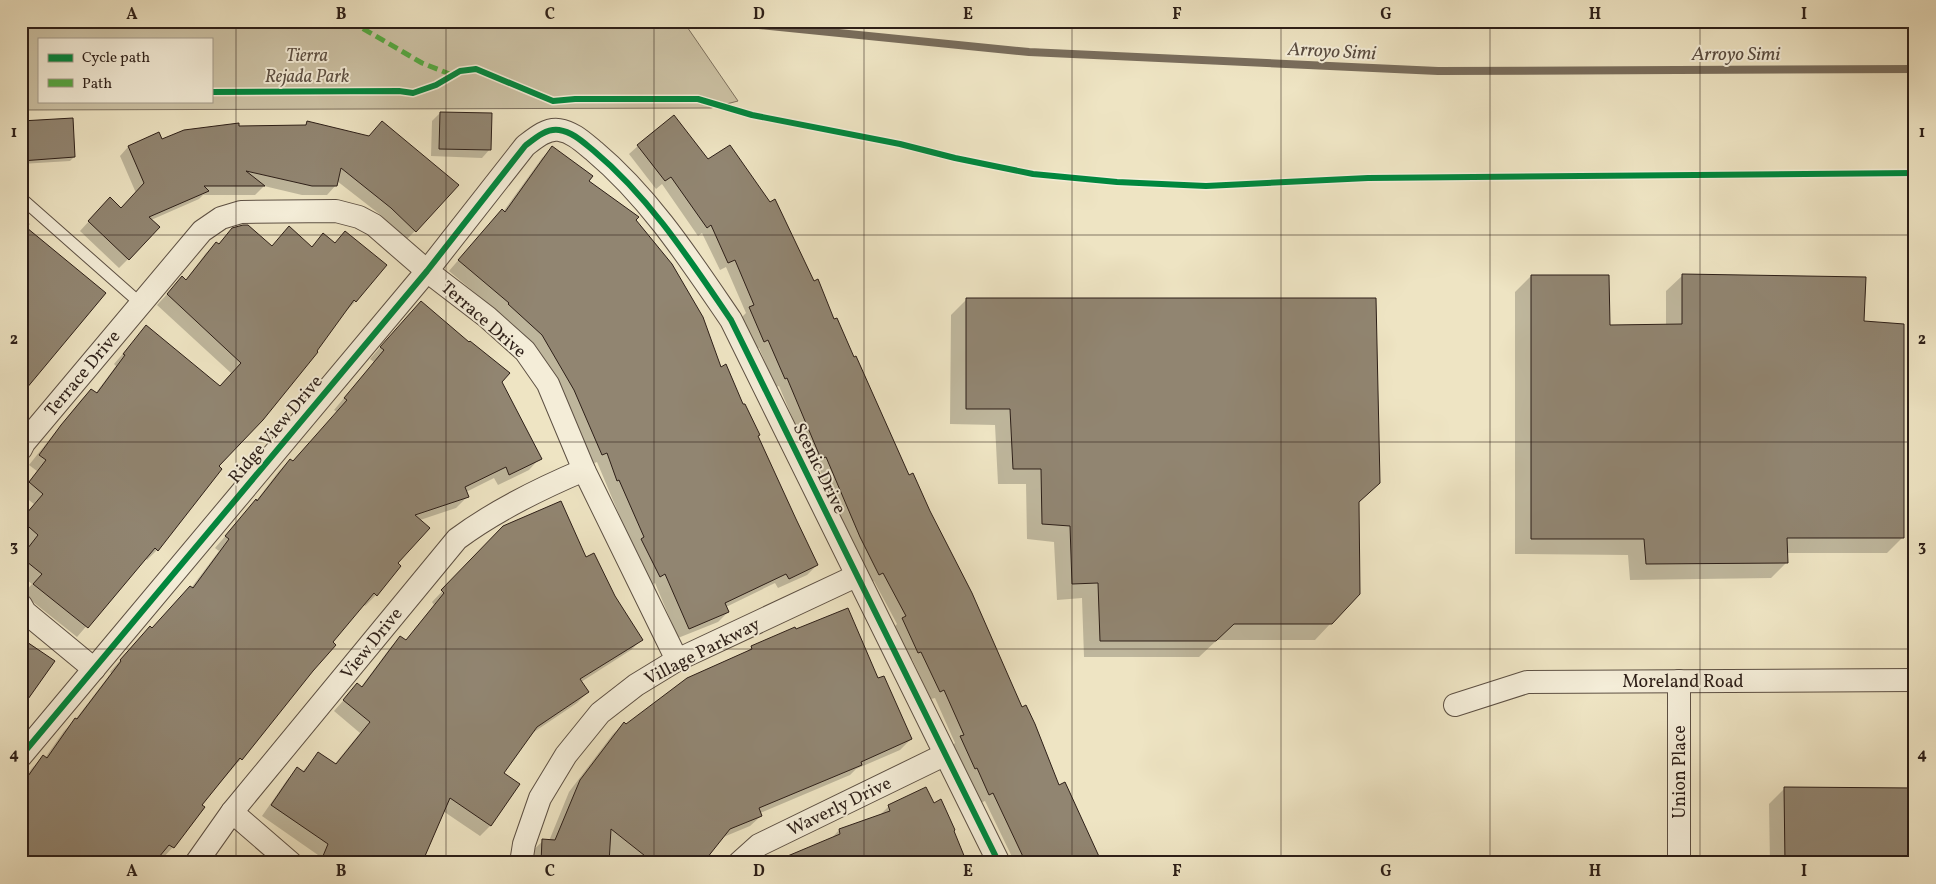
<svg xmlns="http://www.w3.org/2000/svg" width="1936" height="884" viewBox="0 0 1936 884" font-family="Vollkorn,serif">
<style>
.green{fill:#cdc3a6;stroke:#7d715f;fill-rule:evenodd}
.shadow{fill:#0003}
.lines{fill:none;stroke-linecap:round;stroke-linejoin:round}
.stream{stroke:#796d5c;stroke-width:8}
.building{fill:#918571;stroke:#2d1f18}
.service-casing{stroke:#5d5043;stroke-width:13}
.minor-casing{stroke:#5d5043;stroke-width:24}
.service{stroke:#f4edd8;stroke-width:11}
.minor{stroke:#f4edd8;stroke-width:22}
.quiet{stroke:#54aa42;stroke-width:5;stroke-dasharray:10 5;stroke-linecap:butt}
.cycleway-casing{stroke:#f4edd8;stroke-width:9}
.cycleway{stroke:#00873e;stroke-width:6}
.grid{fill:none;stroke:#2d1f18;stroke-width:1;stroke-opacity:0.55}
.labels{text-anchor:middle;stroke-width:4;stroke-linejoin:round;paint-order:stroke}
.park-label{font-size:18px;font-style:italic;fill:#5d5043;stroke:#f4edd8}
.street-label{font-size:18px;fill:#2d1f18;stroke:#f4edd8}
.water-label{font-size:19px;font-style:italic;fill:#594c40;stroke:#f4edd8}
.neatline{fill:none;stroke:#2d1f18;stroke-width:2}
.grid-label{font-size:16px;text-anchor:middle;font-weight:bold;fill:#2d1f18}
</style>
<rect width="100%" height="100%" fill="#eee4c3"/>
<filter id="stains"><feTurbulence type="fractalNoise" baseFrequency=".004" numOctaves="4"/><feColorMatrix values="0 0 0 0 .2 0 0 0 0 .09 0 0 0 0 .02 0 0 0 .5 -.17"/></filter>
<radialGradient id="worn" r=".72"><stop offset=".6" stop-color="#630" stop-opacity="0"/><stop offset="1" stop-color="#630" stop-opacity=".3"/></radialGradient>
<path class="green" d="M21,21h662l55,80 -27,7 -690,2zM39,39h172v62h-172z"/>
<g class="shadow">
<path d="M440,113l50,36 -8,9 -51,-2 1,-35z"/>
<path d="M21,122l53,35 -4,4 -49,3z"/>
<path d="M308,123l60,14 14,-14 33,108 -8,8 -25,-23 -45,-35 -1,4 -9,10h-25l-38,-9 -9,9h-52l-4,4 -48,21 -23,39 -9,9 -39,-37 21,-23 20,1 15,-16 -16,-37 8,-9 110,-20 66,-1z"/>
<path d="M638,146l195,174 226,466 42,77h-86l-30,-62 -5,2 -11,-27 -3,1 -14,-31 3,-3 -20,-45 -4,1 -19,-40 -3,2 -15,-34 3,-3 -23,-43 -3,2 -19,-37 -34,-81 -5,2 -34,-81 -3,1 -17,-39 -4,1 -13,-32 4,-4 -20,-46 -6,3 -18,-37 -4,3 -36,-52 -6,5 -27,-35z"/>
<path d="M552,148l36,33 47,39 85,148 37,69 60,128 -10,10 -29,13 -3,-5 -49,24 2,5 -10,10 -40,16 -23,-55 -6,3 -52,-124 -5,2 -93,-149 1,-1 -51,-43 43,-50 10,-10 1,1 39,-54z"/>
<path d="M21,217l9,7 -4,5 79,64 -84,100z"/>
<path d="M323,235l25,62 7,5 -9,9 -30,40 -99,116 -60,83 -10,10 -2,-2 -68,79 -54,-43 9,-10 -11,-9v-21l8,-9 -8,-6v-20l13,-15 -13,-10v-3l16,-20 -8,-6 52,-65 10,-10 4,4 21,-28 -2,-2 32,-37 73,60 12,-14 -74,-68 25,-27 3,3 21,-28 10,-10 2,2 4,-5 50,7h39z"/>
<path d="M1531,276l78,50 57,-1v-34l16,-15 181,46 40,215 -16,16h-100v9l-16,16 -141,2 -2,-25 -113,-1v-262z"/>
<path d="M967,299l390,204 -26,120 -16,17h-98l-18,17h-115l-2,-59 -25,2 -3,-58 -27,-3 -1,-55h-28l-3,-59 -45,-1 1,-109z"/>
<path d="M410,313l91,69 39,76 -11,12 -31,15 -4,-7 -28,14 1,5 -11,11 -36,12 -24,43 4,3 -24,29 -11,11 -2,-2 -32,38 -19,28 -71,89 -41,46 3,2 -30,40 -11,12 -4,-3 -137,7v-80l11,-15 11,-11 2,1 19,-27 11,-11 36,-47 -1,-1 29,-33 13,-10 39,-41 28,-37 -4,-3 41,-47 23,-30 11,-11 2,2 45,-50 -3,-2 40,-48 -4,-3z"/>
<path d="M492,539l94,20 28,38 27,43 -10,10 -50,32 7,10 -11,11 -46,31 -29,39 -12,53 -10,10 -37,-25 -20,46 10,4v2h-118l3,-8 -56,-39 25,-36 10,-11 5,3 16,-18 16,11 26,-32 -26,-22 23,-26 4,2 29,-39 10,-10 5,3 29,-36 -2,-3z"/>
<path d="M752,647l125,33 34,59 -11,11 -44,19 -6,6 -90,38 1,3 -11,10 -29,12 -19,25h-170v-12l11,-10h6l20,-49 44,-58 11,-10 2,2 118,-72z"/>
<path d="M1785,788l130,75h-145l-1,-59z"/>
<path d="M926,789l-34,74 -61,-24 8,-9 41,-15 9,-9z"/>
</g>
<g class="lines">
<path class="stream" d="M749,21l10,4 270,27 409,19 477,-2"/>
</g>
<g class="building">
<path d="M440,112l52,1 -1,37 -52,-1z"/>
<path d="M674,115l34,44 22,-14 40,57 5,-3 39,82 4,-2 16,40 3,-1 17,39 2,-1 53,119 4,-2 17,38 42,82 50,114 4,-2 9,19 24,61 6,-3 37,81h-76l-33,-70 -4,2 -12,-27 -2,1 -15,-33 4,-1 -20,-45 -4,2 -19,-40 -3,1 -16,-35 4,-2 -23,-43 -4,2 -19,-38 -34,-80 -5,2 -34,-81 -2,1 -17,-39 -4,2 -15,-35 5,-2 -19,-45 -7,3 -17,-38 -4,3 -36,-51 -6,4 -28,-36z"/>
<path d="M73,118l2,39 -54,4v-40z"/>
<path d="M307,121l62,15 13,-15 77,64 -43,47 -25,-24 -50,-40 -4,18h-25l-66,-15 19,15h-61l5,5 -60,26 11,10 -31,33 -41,-39 22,-24 11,11 23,-25 -16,-37 31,-14 3,7 22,-9 55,-7v3l67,-1z"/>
<path d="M552,146l41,30 -4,5 50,36 -3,3 36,44 31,53 18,50 5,-3 17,40h2l15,31 -2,1 38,83 22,46 -29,14 -3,-5 -61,29 4,9 -40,17 -24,-55 -5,3 -19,-38 3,-2 -25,-57 -2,1 -10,-28 -5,2 -28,-65 -32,-55 -34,-31 1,-1 -51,-43 44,-51 3,3z"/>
<path d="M21,223l85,70 -85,102z"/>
<path d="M243,225h5l24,21 17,-20 23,21 11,-14 12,10 10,-12 42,34 -31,37 -2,-2 -37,51 1,1 -55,68 -44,46 3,3 -64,82 -3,-3 -67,80 -55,-44 9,-10 -21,-17 17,-22 -17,-15 22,-26 -14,-12 17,-22 -7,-5 22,-30 30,-36 6,4 28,-38 -2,-1 23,-29 74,61 21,-23 -74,-69 15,-18 4,4 30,-38 3,2 13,-16z"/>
<path d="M1682,274l184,3 -2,44 40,3v214h-117l1,25 -142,1 -2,-25h-113v-264h78l1,50 72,-1z"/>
<path d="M966,298h410l4,185 -21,19 1,92 -28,30h-98l-18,17h-116l-2,-58 -26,1 -2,-58 -28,-2 -1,-55h-28l-3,-60h-44z"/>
<path d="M421,301l48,41 1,-1 40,32 -8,9 40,77 -33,16 -3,-8 -41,20 4,10 -54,18 15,13 -32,35 3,3 -24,30 -3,-3 -41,49 3,3 -23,26 -71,89 -2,-2 -38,47 3,2 -31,41 -5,-3 -15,18h-133v-77l22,-31 4,3 28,-40 2,1 44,-58 -1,-1 30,-34 2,2 38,-42 3,2 36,-49 -4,-3 31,-37 1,2 33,-42 3,2 54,-61 -3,-2 40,-48 -4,-3z"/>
<path d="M561,501l25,56 8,-4 21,43 28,44 -63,39 9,13 -52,35 -33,46 16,11 -29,42 -41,-28 -28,65h-82l-17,-7 5,-12 -57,-39 26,-38 7,5 14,-20 18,12 34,-42 -27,-22 14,-17 5,4 38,-51 6,4 38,-47 -3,-3 62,-64z"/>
<path d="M848,608l30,70 6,-2 28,63 -51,23 1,3 -103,43 3,8 -32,13 -27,34h-49l-43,-34 -2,34h-68l1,-24 13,1 25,-60 44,-58 2,2 61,-46 65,-29 -1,-3 44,-19 1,2z"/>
<path d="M21,638l34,23 -34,48z"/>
<path d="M926,787l8,16 7,-4 14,31 -1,1 13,32h-196l69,-29 -1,-5 51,-18 -2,-6z"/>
<path d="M1784,787l131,1v75h-130z"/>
</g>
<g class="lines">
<defs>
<path id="service" d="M21,198l119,105"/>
<g id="minor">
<path d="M21,449l3,-6 178,-212 19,-13 20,-6 95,-1 23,6 15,8 53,46 60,46 38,34 23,33 36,86 93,190"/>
<path d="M21,605l4,7 69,57"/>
<path d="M1679,681v182"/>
<path d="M1455,705l72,-23 388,-2"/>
<path d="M21,756l406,-485 98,-125c9,-7 21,-18 34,-16 14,2 25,13 35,21 56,47 96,109 137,169l268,543"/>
<path d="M232,812l59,51"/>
<path d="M196,863l36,-51 225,-273c39,-29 82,-50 127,-69"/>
<path d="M521,863l3,-19 16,-46 26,-43 34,-42 36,-28 41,-25 179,-84"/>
<path d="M739,863l20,-18 185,-90"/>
</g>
</defs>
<use href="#service" class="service-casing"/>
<use href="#minor" class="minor-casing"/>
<use href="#service" class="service"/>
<use href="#minor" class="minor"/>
<path class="quiet" d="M350,21l72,42 30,12"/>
<defs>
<g id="cycleway">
<path d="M211,92l188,-1 14,2 23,-8 24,-14 16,-2 77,32 22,-2h123l54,16 148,29 55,14 78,16 84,8 89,4 162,-8 547,-5"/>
<path d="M21,756l406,-485 98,-125c9,-7 21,-18 34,-16 14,2 25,13 35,21 56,47 96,109 137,169l268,543"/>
</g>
</defs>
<use href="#cycleway" class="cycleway-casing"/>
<use href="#cycleway" class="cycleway"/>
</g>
<path class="grid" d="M236,21v842M446,21v842M654,21v842M864,21v842M1072,21v842M1281,21v842M1490,21v842M1700,21v842M21,235h1894M21,442h1894M21,649h1894"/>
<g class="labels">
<g class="park-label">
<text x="307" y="61">Tierra<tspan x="307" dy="21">Rejada Park</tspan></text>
</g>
<g class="street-label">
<text transform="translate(484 319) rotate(41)" y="6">Terrace Drive</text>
<text transform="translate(82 373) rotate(-50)" y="6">Terrace Drive</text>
<text transform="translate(275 429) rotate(-50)" y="6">Ridge View Drive</text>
<text transform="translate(820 468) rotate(64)" y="6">Scenic Drive</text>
<text transform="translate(371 643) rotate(-51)" y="6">View Drive</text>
<text transform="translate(702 651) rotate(-27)" y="6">Village Parkway</text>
<text x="1683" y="687">Moreland Road</text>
<text transform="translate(1679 772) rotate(-90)" y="6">Union Place</text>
<text transform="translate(839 806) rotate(-26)" y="6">Waverly Drive</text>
</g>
<g class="water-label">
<text transform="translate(1332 50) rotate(3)" y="7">Arroyo Simi</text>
<text x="1736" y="60">Arroyo Simi</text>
</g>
</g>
<rect width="1936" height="884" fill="none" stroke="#eee4c3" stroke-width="55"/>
<rect x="38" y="38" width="175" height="65" fill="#f4edd8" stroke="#a49b8b"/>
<rect x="48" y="54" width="25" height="8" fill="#00873e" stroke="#a49b8b"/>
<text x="82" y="62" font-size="15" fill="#2d1f18">Cycle path</text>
<rect x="48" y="79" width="25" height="8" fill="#54aa42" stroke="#a49b8b"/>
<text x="82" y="88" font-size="15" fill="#2d1f18">Path</text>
<rect x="28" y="28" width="1880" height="828" class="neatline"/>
<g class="grid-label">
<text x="132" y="19">A</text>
<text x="341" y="19">B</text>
<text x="550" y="19">C</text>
<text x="759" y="19">D</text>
<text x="968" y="19">E</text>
<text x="1177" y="19">F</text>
<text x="1386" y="19">G</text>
<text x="1595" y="19">H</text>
<text x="1804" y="19">I</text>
<text x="14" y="137">1</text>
<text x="1922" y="137">1</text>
<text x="14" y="344">2</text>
<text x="1922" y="344">2</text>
<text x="14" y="551">3</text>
<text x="1922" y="551">3</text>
<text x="14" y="759">4</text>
<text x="1922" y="759">4</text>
<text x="132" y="876">A</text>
<text x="341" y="876">B</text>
<text x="550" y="876">C</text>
<text x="759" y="876">D</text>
<text x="968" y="876">E</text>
<text x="1177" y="876">F</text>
<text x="1386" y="876">G</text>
<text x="1595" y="876">H</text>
<text x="1804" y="876">I</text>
</g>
<rect width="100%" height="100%" filter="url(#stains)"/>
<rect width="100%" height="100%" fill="url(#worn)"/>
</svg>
